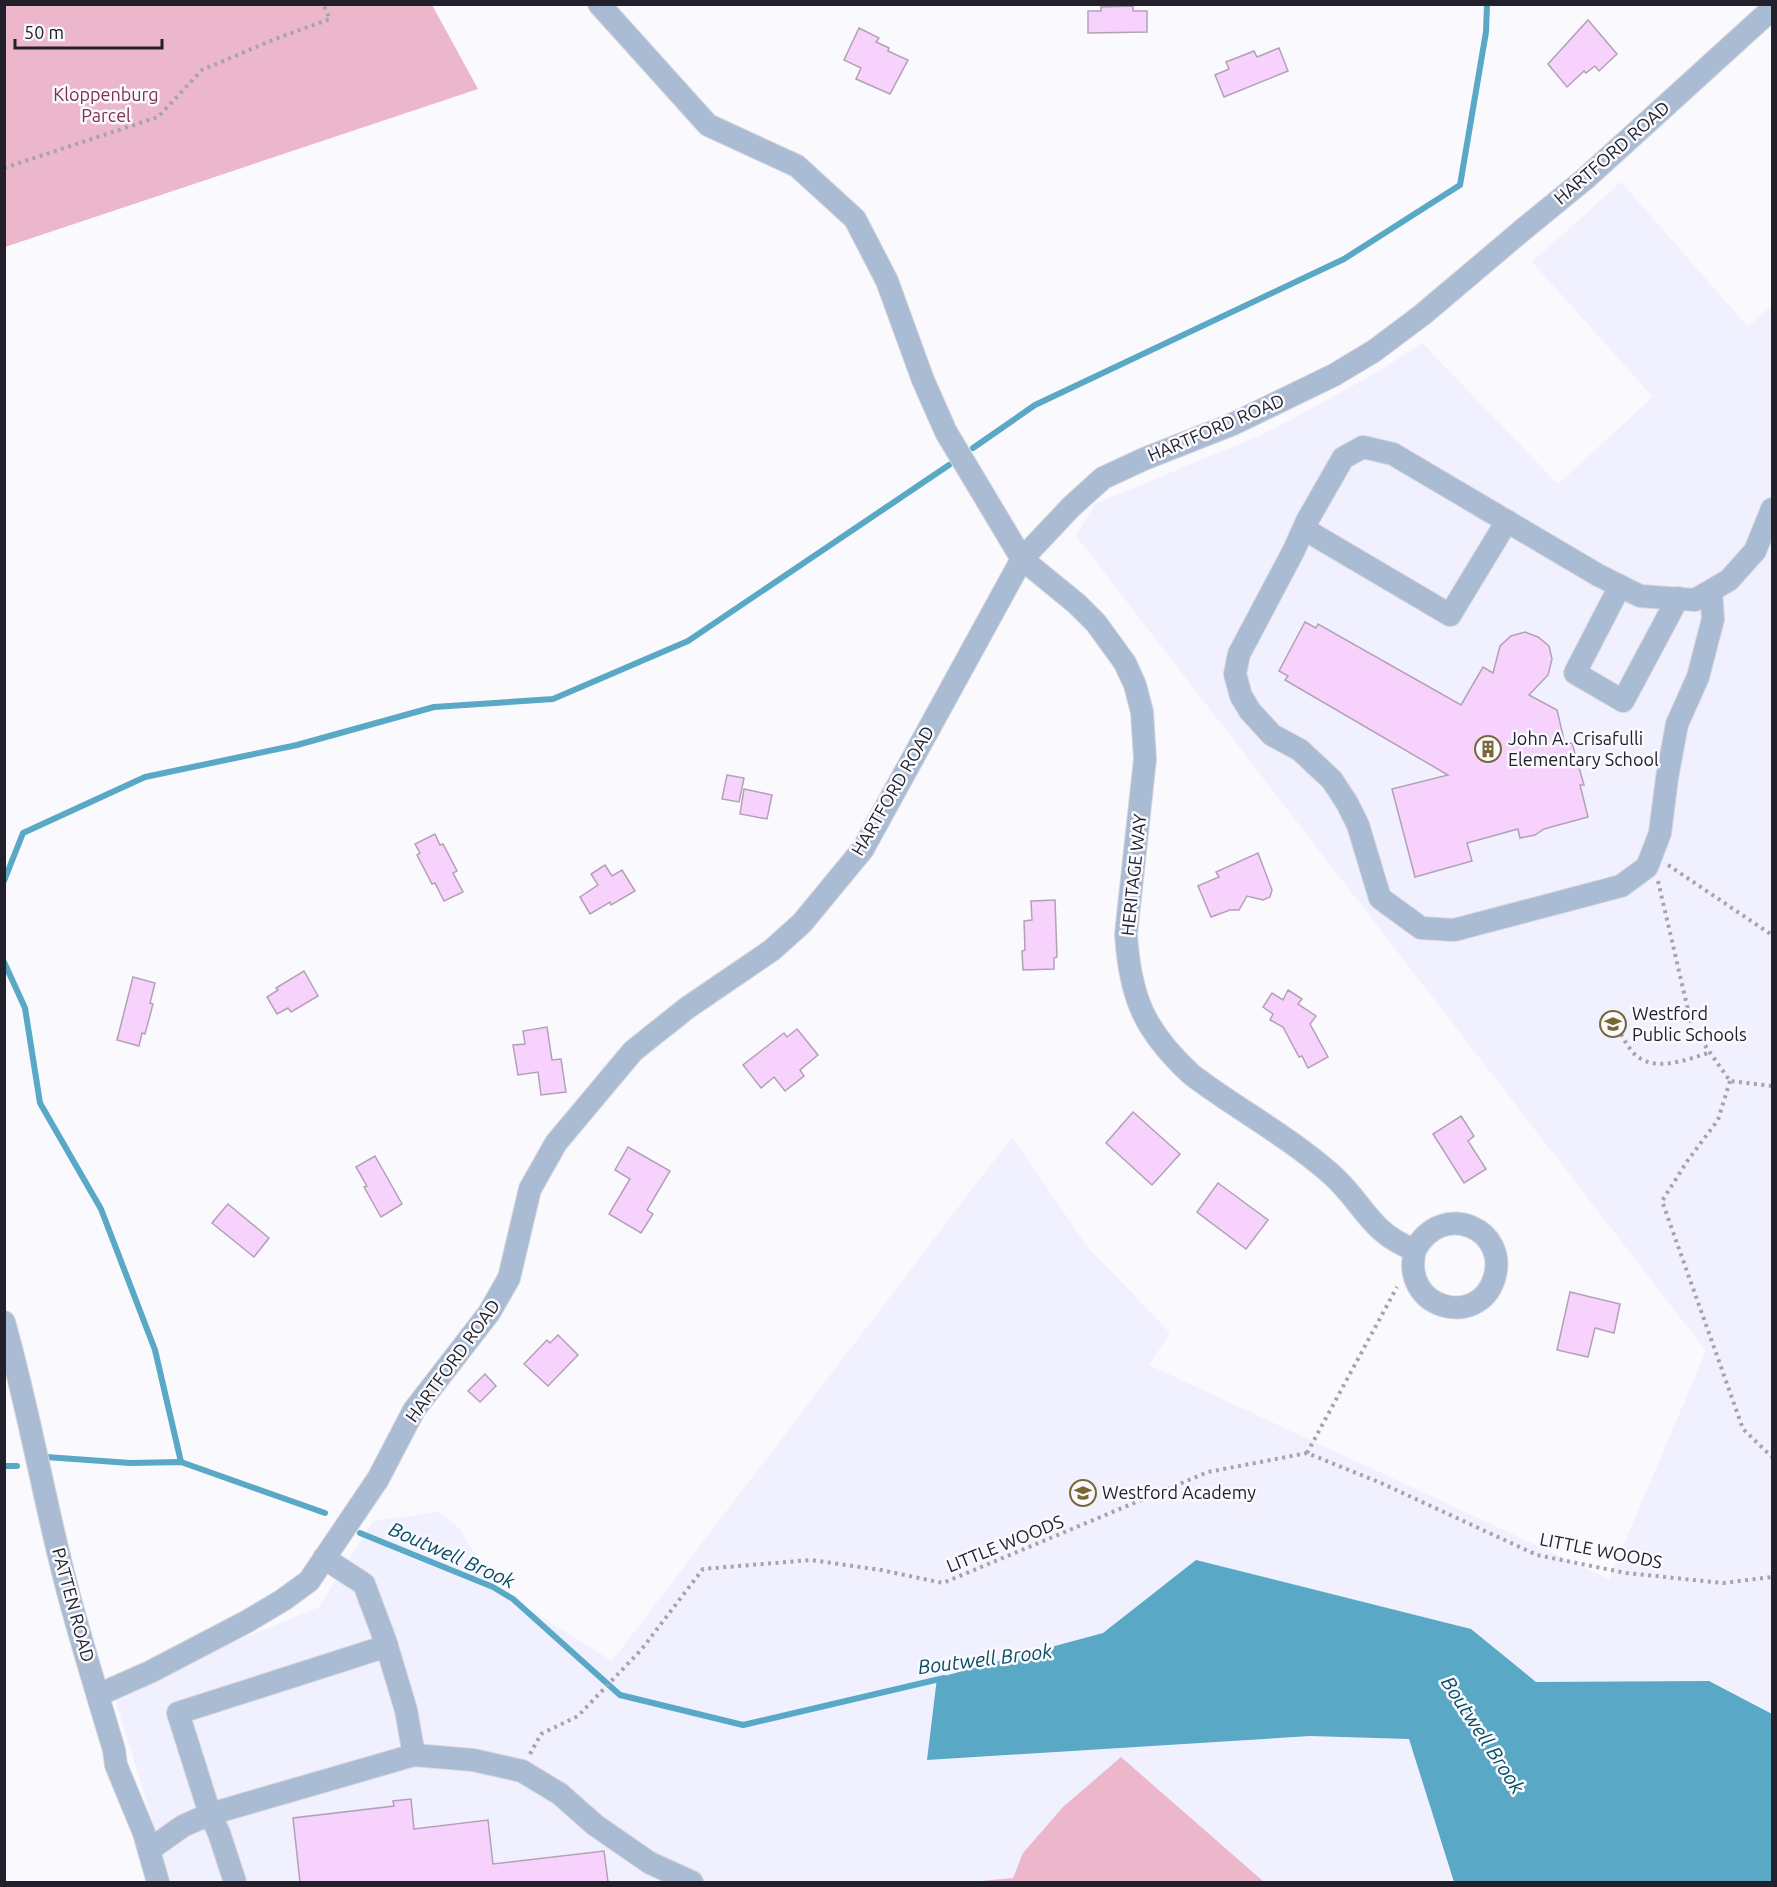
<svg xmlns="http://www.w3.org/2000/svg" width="1777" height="1887" viewBox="0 0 1777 1887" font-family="Ubuntu,sans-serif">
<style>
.built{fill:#f1f0fe}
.green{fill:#edb7cb}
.water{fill:#59a8c5}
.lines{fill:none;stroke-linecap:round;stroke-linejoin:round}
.stream{stroke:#59a8c5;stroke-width:6}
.building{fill:#f7d2fd;stroke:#b3a1b6;stroke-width:1.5}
.minor-casing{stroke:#d7d6dc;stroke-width:24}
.path{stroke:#a5a4ab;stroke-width:4;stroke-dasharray:3 4.5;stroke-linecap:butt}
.minor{stroke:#aabbd4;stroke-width:22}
.labels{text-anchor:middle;stroke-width:5;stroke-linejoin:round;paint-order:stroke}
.park-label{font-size:18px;fill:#7f2f55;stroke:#f9f9fe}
.street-label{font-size:18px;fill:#22212b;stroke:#f9f9fe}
.poi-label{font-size:18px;fill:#22212b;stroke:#f9f9fe;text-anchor:start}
.water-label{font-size:20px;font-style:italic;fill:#084d62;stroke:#f9f9fe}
</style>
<rect width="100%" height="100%" fill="#f9f9fe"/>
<path class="built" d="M1621,182l127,145 24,-22v1577h-1601l-58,-190 206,-85 54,-86 66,-9 22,18 32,57 119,74 400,-524 74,108 84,88 -21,32 460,214 97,-228 -630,-815 19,-32 166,-69 39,-20 79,-44 43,-28 136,141 95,-87 -121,-135z"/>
<g class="green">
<path d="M4,5h428l46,84 -473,158z"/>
<path d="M1121,1757l143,125h-294l43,-4 10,-25 40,-46z"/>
</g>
<path class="water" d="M1196,1560l275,69 65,53 173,-1 63,33v168h-318l-45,-143 -99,-3 -383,24 10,-82 166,-45z"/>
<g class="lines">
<g class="stream">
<path d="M973,448l62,-43 309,-146 116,-74 26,-153 1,-28"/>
<path d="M4,881l19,-48 122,-56 152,-32 137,-38 119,-8 135,-58 261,-176"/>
<path d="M4,962l21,46 15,95 61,106 54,141 26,112"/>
<path d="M46,1457l84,6 51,-1 144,51"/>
<path d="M4,1466h13"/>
<path d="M360,1533l133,54 20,12 107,96 123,30 201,-47"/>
</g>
</g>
<g class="building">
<path d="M1133,6v5h14v21l-59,1v-22h13v-4z"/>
<path d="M1588,20l29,34 -18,17 -4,-5 -9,7 -2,-2 -17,16 -19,-23z"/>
<path d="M859,28l20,10 -3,4 13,6 -1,3 20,9 -18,34 -34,-15 5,-11 -17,-8z"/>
<path d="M1279,48l9,23 -64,26 -9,-22 14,-6 -3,-7 28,-11 3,6z"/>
<path d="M1305,622l11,6 2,-4 143,81 22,-38 10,6 7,-27 11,-10 14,-4 13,5 11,9 3,13 -4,16 -19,20 28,15 8,34 7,-1 12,42h-4l8,32 -44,12 -9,6 -15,3 -2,-9 -51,14 5,18 -57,16 -23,-88 56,-14 -163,-95 3,-4 -9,-5z"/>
<path d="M727,775l17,3 -5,24 -17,-3z"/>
<path d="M744,789l28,6 -5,24 -27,-5z"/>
<path d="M435,834l5,11 3,-1 14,27 -4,2 10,19 -19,9 -9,-18 -3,1 -15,-29 3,-2 -5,-9z"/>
<path d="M1258,853l14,37 -2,7 -7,3 -16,-4 -8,14h-9l-19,7 -13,-31 21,-9 -3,-5z"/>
<path d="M605,865l7,11 10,-6 13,21 -24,14 -1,-3 -20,12 -10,-17 18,-12 -7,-11z"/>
<path d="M1055,900l2,57 -3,1v11l-31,1 -1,-19 3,-1 -1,-29 8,-1 -1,-19z"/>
<path d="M304,971l14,25 -27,16 -3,-4 -11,6 -10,-17 11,-7 -2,-2z"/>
<path d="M133,977l22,6 -5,20 3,1 -8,30 -3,-1 -3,13 -22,-6z"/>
<path d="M1288,990l14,9 -4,5 18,12 -6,8 18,33 -20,11 -6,-12 -3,1 -16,-30 -13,-7 3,-6 -10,-7 9,-14 11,7z"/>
<path d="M547,1027l5,33 9,-1 5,33 -25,3 -3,-23 -20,3 -5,-30 12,-1 -2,-13z"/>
<path d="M797,1029l21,26 -18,15 4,6 -19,15 -11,-14 -13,11 -18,-23 41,-32 3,4z"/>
<path d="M1133,1112l47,42 -28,31 -46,-42z"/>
<path d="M1461,1116l13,20 -6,5 18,28 -22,14 -31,-49z"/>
<path d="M628,1147l42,24 -23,39 6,4 -12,19 -32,-19 21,-35 -15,-9z"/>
<path d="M375,1156l27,48 -21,13 -17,-30 3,-1 -11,-19z"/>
<path d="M1218,1183l50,37 -22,29 -49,-37z"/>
<path d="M228,1204l41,34 -15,19 -42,-34z"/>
<path d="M1570,1292l50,12 -6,29 -19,-5 -7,29 -31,-7z"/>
<path d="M558,1335l20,20 -30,31 -24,-22 23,-24 3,3z"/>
<path d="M485,1374l11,12 -16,16 -12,-11z"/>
<path d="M411,1799l3,30 74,-9 5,44 111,-13 4,31h-308l-7,-64 101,-12 -1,-5z"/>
</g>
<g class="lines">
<defs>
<g id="minor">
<path d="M599,4l109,121 89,41 58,53 32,62 36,99 23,52 76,127 55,45 19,19 29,40 10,22 7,27 3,47 -19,175c4,63 18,97 66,141 45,34 96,61 139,99 33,29 38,59 84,76 -15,59 63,79 79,29 16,-50 -52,-80 -79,-29"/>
<path d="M1304,529l146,86 57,-94"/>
<path d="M1620,586l-45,87 48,28 55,-103"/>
<path d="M1711,591l2,28 -15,58 -21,47 -10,54 -7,55 -13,34 -26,19 -167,44 -33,-2 -41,-30 -22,-73 -11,-22 -15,-23 -32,-30 -28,-15 -22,-24 -9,-15 -6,-22 4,-20 55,-104 13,-29 36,-63 20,-11 30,7 205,121 42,21 55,4 34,-20 26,-29 17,-42"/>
<path d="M4,1322c25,88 40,178 63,266 14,54 31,108 47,162l2,15 28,68 14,49"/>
<path d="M324,1558l40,26 21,56 21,70 8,45 59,5 49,11 38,23 35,31 55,38 42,19"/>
<path d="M387,1646l-209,67 32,101 204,-59"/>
<path d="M98,1695l52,-23 96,-50 37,-22 26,-19 69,-102 36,-69 75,-97 20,-35 21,-89 26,-46 77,-92 54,-43 85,-58 30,-27 61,-74 159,-290 49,-52 32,-29 41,-19 89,-35 101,-49 40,-24 48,-36 103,-87 60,-49 187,-170"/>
<path d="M149,1850l34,-24 27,-12 9,19 16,49"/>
</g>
</defs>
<use href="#minor" class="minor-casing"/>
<g class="path">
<path d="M4,168l154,-51 44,-47 73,-31 55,-20 -7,-15"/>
<path d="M1668,865l104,70"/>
<path d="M1658,881l34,146 38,54 42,5"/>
<path d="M1621,1034c3,5 6,11 10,16 19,25 55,10 80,2"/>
<path d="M1730,1081l-12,39 -30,40 -26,41 81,228 29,28"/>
<path d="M1307,1453l90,-166"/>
<path d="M530,1754l11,-20 37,-18 63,-66 62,-81 108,-9 70,10 62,13 265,-111 99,-19 74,30 156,72 89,18 97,10 49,-6"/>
</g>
<use href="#minor" class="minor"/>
</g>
<defs>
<symbol id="building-ring" viewBox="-11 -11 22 22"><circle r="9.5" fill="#f9f9fe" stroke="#786735" stroke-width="1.5"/><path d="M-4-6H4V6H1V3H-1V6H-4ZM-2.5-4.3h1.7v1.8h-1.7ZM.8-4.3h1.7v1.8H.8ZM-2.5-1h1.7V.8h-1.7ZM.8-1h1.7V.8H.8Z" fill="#786735"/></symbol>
<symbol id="school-ring" viewBox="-11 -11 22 22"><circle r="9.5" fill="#f9f9fe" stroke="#786735" stroke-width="1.5"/><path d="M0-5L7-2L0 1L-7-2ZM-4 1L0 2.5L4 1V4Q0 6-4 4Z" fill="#786735"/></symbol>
</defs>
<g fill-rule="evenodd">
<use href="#building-ring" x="1473" y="734" width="30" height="30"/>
<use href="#school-ring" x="1598" y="1009" width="30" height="30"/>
<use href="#school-ring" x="1068" y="1478" width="30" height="30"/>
</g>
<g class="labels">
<g class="park-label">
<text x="106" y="101">Kloppenburg<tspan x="106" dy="21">Parcel</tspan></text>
</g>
<g class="street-label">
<text transform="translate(1612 153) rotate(-41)" y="6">HARTFORD ROAD</text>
<text transform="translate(1216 428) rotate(-23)" y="6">HARTFORD ROAD</text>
<text transform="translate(893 791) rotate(-60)" y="6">HARTFORD ROAD</text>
<text transform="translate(1134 875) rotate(-84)" y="6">HERITAGE WAY</text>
<text transform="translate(453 1361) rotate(-54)" y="6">HARTFORD ROAD</text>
<text transform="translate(1005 1544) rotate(-22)" y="6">LITTLE WOODS</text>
<text transform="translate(1601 1551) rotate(11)" y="6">LITTLE WOODS</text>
<text transform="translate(73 1605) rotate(75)" y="6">PATTEN ROAD</text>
</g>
<g class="poi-label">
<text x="1508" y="745">John A. Crisafulli<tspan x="1508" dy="21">Elementary School</tspan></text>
<text x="1632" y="1020">Westford<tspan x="1632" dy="21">Public Schools</tspan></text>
<text x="1102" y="1499">Westford Academy</text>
</g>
<g class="water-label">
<text transform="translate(452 1555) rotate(24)" y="7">Boutwell Brook</text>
<text transform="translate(985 1659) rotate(-7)" y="7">Boutwell Brook</text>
<text transform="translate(1483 1735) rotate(57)" y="7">Boutwell Brook</text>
</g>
</g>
<rect width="1777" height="1887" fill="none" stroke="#22212b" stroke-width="12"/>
<path d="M15 39v9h147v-9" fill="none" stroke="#22212b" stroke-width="3"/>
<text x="24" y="39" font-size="18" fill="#22212b" stroke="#f9f9fe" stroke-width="4.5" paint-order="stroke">50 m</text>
</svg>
